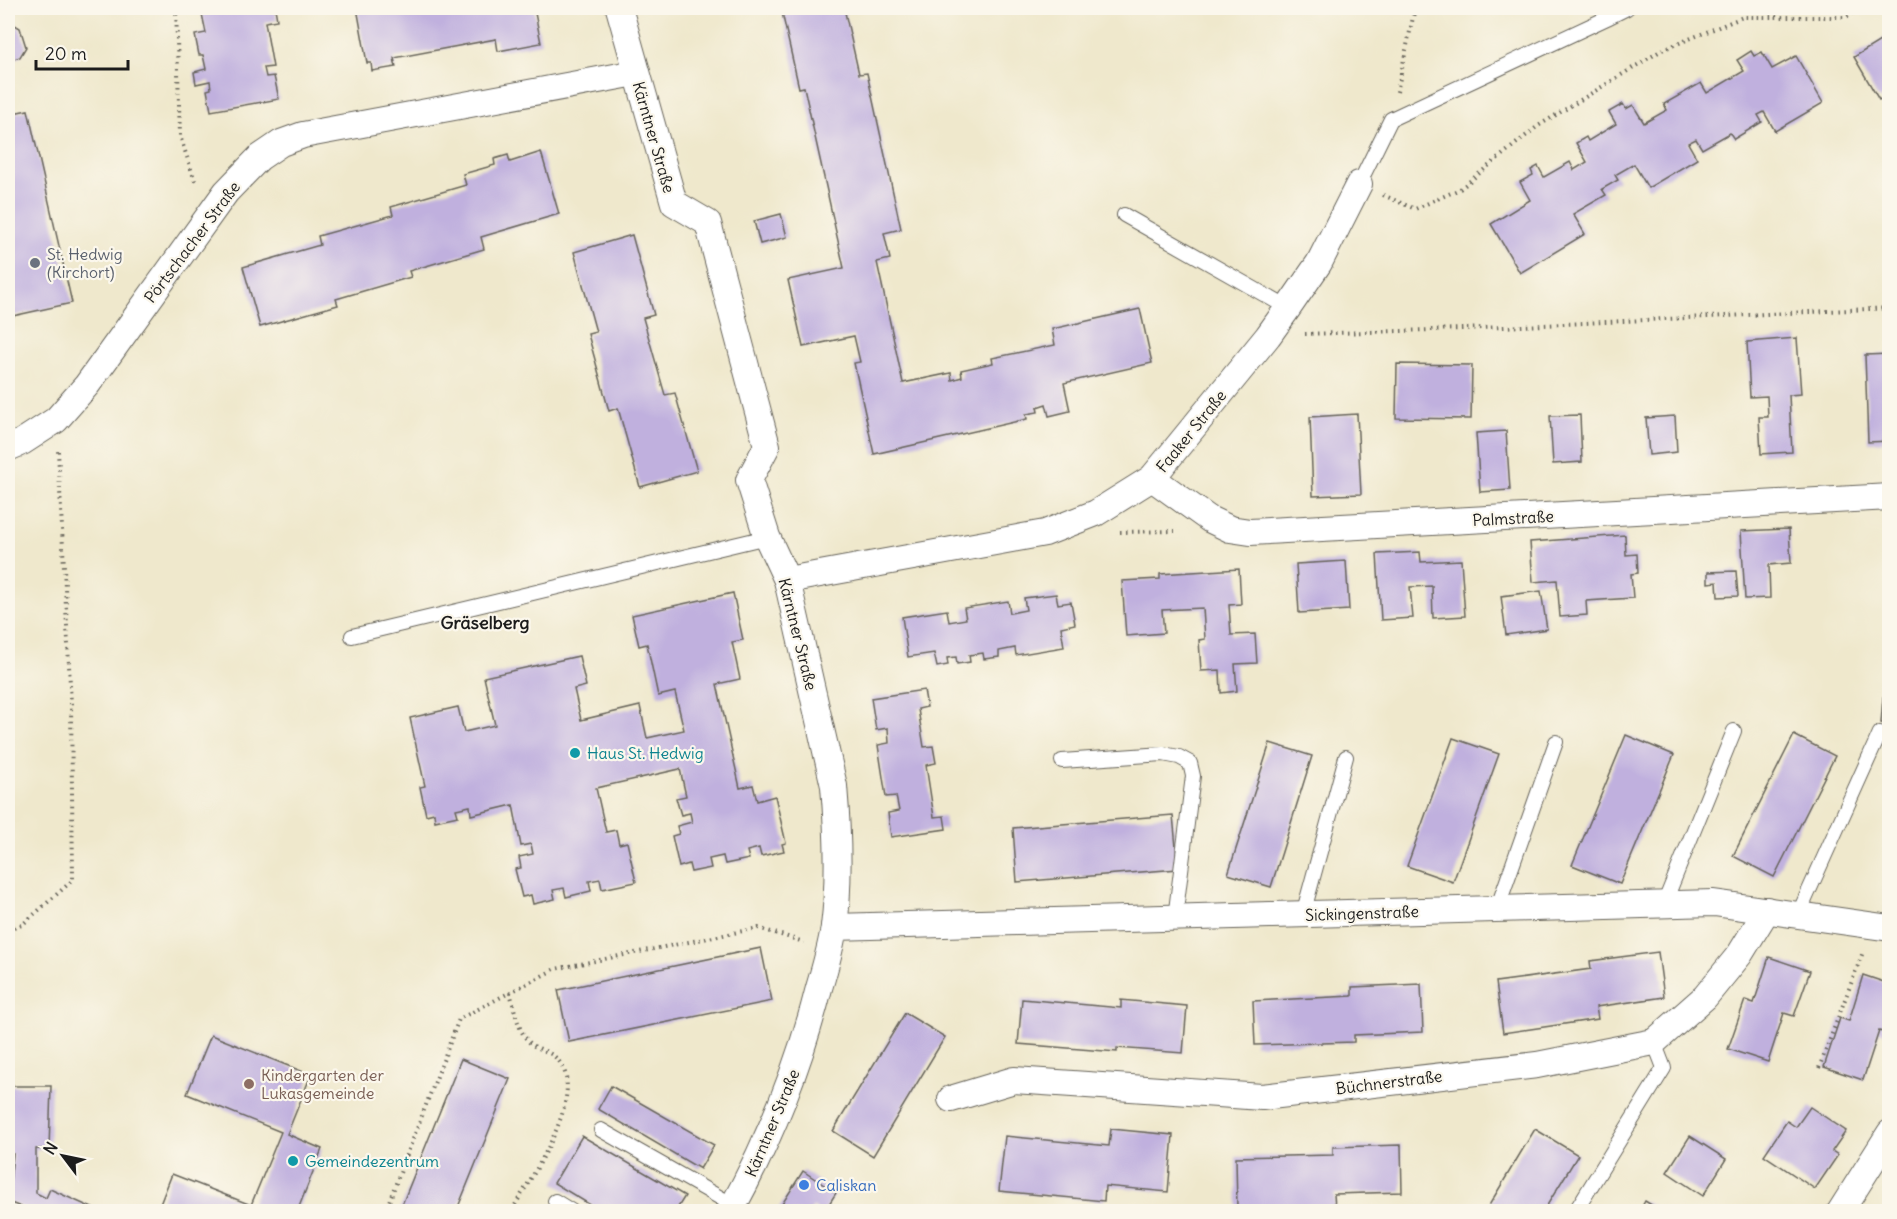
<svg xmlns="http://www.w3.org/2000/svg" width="1897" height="1219" viewBox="0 0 1897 1219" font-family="Delius,sans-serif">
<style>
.building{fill:#c0b0de}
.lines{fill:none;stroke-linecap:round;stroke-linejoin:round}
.lane-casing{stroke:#66635a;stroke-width:16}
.street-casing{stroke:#66635a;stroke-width:28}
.path{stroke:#66635a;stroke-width:4;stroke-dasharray:1.5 4.5;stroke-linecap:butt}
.lane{stroke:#fff;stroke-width:14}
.street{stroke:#fff;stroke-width:26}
.worship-dot{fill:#6b7280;stroke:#fbf7ec;stroke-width:2}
.culture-dot{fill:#0f9aa8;stroke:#fbf7ec;stroke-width:2}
.education-dot{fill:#8d6e63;stroke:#fbf7ec;stroke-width:2}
.shop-dot{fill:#3f7fe0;stroke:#fbf7ec;stroke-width:2}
.labels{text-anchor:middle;stroke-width:4.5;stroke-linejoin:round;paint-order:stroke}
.street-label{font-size:16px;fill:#1c1c1c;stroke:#fbf7ec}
.worship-label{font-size:16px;fill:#5b616d;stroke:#fbf7ec;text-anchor:start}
.culture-label{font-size:16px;fill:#0d838f;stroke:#fbf7ec;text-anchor:start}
.education-label{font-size:16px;fill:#785e54;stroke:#fbf7ec;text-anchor:start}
.shop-label{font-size:16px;fill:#366cbe;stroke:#fbf7ec;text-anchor:start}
.neighbourhood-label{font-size:18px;font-weight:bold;fill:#1c1c1c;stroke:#fbf7ec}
</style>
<rect width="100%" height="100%" fill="#fbf7ec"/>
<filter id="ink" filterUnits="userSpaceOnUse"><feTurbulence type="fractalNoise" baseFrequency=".0167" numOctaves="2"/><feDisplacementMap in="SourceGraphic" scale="12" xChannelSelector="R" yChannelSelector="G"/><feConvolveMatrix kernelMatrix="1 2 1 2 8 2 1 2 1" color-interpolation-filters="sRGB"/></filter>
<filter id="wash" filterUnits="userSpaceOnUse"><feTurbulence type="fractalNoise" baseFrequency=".008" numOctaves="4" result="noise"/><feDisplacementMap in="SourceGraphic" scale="24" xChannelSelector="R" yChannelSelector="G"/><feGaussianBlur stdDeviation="1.35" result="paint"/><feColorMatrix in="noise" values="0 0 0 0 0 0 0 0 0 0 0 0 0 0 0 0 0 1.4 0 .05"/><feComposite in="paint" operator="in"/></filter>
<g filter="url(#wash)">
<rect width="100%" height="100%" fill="#efe8cc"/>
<g id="blocks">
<g class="building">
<path d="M204,8h71l2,12 -12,2 8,45 -9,1 2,9 8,-1 5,23 -68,12 -4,-21 4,-1 -1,-8 -14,3 -2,-12 12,-3 -3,-14h-4l-4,-20 11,-2 -4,-19 3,-1z"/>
<path d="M357,8h177l7,35 -43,8 -2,-12 -102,19 2,9 -24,4 -1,-8h-4z"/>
<path d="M781,8h63l15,66 8,-1 34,156 -17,4 6,26 -13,3 26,121 48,-10 1,7 10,-3 -1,-7 32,-7 -1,-5 63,-13 -3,-16 88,-20 12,54 -88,20 6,28 -21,5 -3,-12 -9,3 1,5 -12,2 1,5 -153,35 -20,-91 6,-1 -6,-26 -51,11 -15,-67 56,-12 -40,-181 -5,1z"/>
<path d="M8,16l2,6 10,6 6,19 -6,10 -12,4z"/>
<path d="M1888,36l2,58 -11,6 -25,-43z"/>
<path d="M1751,51l3,5 8,-4 10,17 24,-13 27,47 -48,28 -11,-19 -6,3 4,7 -28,17 -4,-6 -28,16 -6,-10 -8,4 9,16 -49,29 -14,-24 -19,11 3,5 -16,9 4,6 -33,19 12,20 -65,39 -29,-49 39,-24 -10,-18 13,-7 -2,-5 7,-4 6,11 26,-15 4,8 13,-8 -11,-19 10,-6 2,4 28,-17 -7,-12 14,-8 3,5 7,-4 11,18 23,-13 -3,-6 37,-21 6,10 37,-22 -7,-11z"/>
<path d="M28,110l44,193 -64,14v-203z"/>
<path d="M541,152l18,62 -78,23 3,12 -75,22 2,6 -75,22 2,6 -78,22 -17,-60 77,-22 -2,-9 75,-21 -2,-8 75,-22 -3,-11 32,-9 -1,-6 14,-4 2,7z"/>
<path d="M781,214l6,23 -27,7 -6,-23z"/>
<path d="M632,235l22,80 -11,3 22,77 10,-2 22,78 -57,16 -22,-79 -9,3 -21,-77 8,-2 -22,-80z"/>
<path d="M1797,338l4,56 -12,1 3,57 -31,2 -2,-37h9l-1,-21 -17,1 -3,-55z"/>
<path d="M1890,354v87l-22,1 -3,-87z"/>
<path d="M1397,364l75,1 -1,54 -75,-1z"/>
<path d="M1357,414l4,80 -48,2 -3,-79z"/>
<path d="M1580,415l2,47 -29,2 -3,-48z"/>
<path d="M1675,416l2,36 -28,3 -3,-37z"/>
<path d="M1506,431l4,59 -30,2 -4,-59z"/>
<path d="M1789,529l2,34 -22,2 1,33 -25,1 -4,-68z"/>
<path d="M1625,535l1,20 11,-1 1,19 -7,1 2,24 -47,3 1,14 -27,2 -3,-37 -24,2 -3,-40z"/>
<path d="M1420,552l1,10 40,-2 4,56 -32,2 -1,-32 -22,1 3,31 -32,2 -4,-66z"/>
<path d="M1346,561l3,49 -50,3 -3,-49z"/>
<path d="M1239,569l2,35 -12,1 2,30 24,-1 2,29 -22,1 2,27 -16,2 -1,-23 -19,1 -2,-31 6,-1 -2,-31 -41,2 2,23 -38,3 -4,-55 38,-2v-5z"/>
<path d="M1736,571l2,25 -20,1 -1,-15 -9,1v-11z"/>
<path d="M1541,591l6,38 -41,6 -5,-39z"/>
<path d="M733,593l10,47 -11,2 8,37 -23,5 23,104 13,-3 4,16 18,-5 11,47 -4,1 2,7 -23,5 -2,-8 -12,3 2,8 -24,5 -2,-8 -14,3 2,9 -20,4 -2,-8 -10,3 -7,-31 7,-2 -2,-8 15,-4 -2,-9 -9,2 -5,-17 10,-2 -6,-27 -84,19 10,44 10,-2 3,14 8,-2 9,40 -34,7 -2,-10 -11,2 2,10 -25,6 -2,-9 -11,2 2,9 -22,5 -2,-9 -9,2 -7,-28 6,-1 -2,-11 14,-3 -2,-10 -10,2 -8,-41 -42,10 -1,-9 -14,3 2,7 -23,5 -1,-8 -8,2 -6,-28 5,-1 -15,-68 48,-11 6,25 31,-7 -11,-48 95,-21 7,30 -12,3 7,31 59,-14 7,32 37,-8 -9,-38 -17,4 -11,-52 -8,2 -7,-31z"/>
<path d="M1056,594l2,10 13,-2 4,22 -14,3 3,20 -48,8 -1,-7 -16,3v6l-15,2 -1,-6 -14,2 1,7 -13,2 -1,-7 -9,1 1,7 -11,2 -3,-14 -26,4 -6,-40 45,-7 2,12 17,-3 -2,-11 44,-7 2,12 16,-3 -2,-12z"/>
<path d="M924,690l3,17 -9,2 6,38 9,-1 3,17 -10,2 8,52 10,-1 2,13 -55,8 -3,-24 11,-2 -3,-15 -10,1 -8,-52 11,-2 -1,-15 -12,2 -5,-32z"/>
<path d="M1883,697l7,1v26l-9,-1z"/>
<path d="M1626,735l48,20 -54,129 -48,-19z"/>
<path d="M1794,735l41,21 -61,121 -41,-21z"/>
<path d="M1453,738l46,16 -46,128 -46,-16z"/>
<path d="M1270,743l42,13 -41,131 -43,-13z"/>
<path d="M1173,815l5,54 -161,13 -4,-54z"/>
<path d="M761,948l11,53 -203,41 -11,-52z"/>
<path d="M1658,952l6,45 -68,10 2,12 -95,14 -7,-51 95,-13 -1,-8z"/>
<path d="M1769,957l41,14 -16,45 -10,-3 -16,49 -40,-13 17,-49 9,3z"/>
<path d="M1863,975l27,9v48l-1,2 -10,-3 -16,49 -39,-13 16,-49 9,3z"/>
<path d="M1421,984l2,48 -69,3v7l-99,3 -2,-44 99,-5v-9z"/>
<path d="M1022,999l99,9v-8l66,6 -4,47 -66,-5v4l-99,-8z"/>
<path d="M905,1013l40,24 -72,119 -40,-25z"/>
<path d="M211,1035l100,40 -24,59 35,15 -25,63h-140l15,-38 79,31 30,-73 -94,-38z"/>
<path d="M461,1059l49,20 -54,133h-57z"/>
<path d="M8,1086h43l-2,63h-13v44l10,5 4,-9 51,23h-67l-26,-10 5,-48h-5z"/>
<path d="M611,1086l103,59 -14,24 -102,-60z"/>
<path d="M1810,1107l36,24 -14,20 6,4 -23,34 -51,-34 23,-34 9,6z"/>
<path d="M1111,1129l62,6 -5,57 -63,-6 -1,15 -105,-10 6,-55 104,10z"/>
<path d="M1535,1129l43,26 -35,57h-58z"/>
<path d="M582,1136l103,60 -10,16h-73l-48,-29z"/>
<path d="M1690,1136l36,23 -23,37 -36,-24z"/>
<path d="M1401,1145l1,47 -68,2 1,13 -98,2 -1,-52 97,-2v-8z"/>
<path d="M803,1171l33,22 -12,19h-4l-7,-5 -3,5h-33z"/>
<path d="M1645,1201l18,11h-24z"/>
</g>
</g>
</g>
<g filter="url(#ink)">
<use href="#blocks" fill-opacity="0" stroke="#66635a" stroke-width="1.5"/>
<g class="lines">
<defs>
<g id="lane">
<path d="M1359,184l32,-65 216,-101 20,-10"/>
<path d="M1124,215l164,93"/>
<path d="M352,636l415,-99"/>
<path d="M1062,761l101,-7 16,3 11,6 3,13 -18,142"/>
<path d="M1664,904l70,-173"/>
<path d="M1497,909l59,-167"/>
<path d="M1303,914l43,-157"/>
<path d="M1798,915l82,-182"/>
<path d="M601,1130l132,75"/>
<path d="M555,1201l18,11"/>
<path d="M1575,1212l89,-144 -10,-26"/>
</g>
<g id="street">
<path d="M619,8l55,195 34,20 59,223 -18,34 18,57 20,43 47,206c4,47 6,94 0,141 -3,20 -9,41 -15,61 -20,79 -50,153 -89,224"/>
<path d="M8,448l14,-6 34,-22 31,-35 139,-193 33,-34 22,-15 22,-8 333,-62"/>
<path d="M1152,478l57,41 21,10 20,3 640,-35"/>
<path d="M787,580l258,-47 51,-20 56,-35 116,-142 20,-28 31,-45 40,-79"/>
<path d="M834,927l880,-24 176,25"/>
<path d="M951,1099l63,-19 248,17 275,-32 117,-23 51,-45 35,-43 27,-44"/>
<path d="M1840,1212l50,-79"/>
</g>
</defs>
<use href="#lane" class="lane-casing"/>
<use href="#street" class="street-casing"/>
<g class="path">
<path d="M176,8l4,128 16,48"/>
<path d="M1397,92l18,-84"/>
<path d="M1383,195l32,14 45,-20 78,-63 124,-76 81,-33h104l15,-9"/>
<path d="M1305,334l157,-5 428,-21"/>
<path d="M1120,532l55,-1"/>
<path d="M8,928l14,-3 51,-45 -2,-176 -13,-253"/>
<path d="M510,992c5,18 8,44 24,54 8,4 18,7 24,14 31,36 -28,118 -47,152"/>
<path d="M1819,1068l44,-116"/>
<path d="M385,1212l74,-193 96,-50 203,-41 46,14"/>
</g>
<use href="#lane" class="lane"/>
<use href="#street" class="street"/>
</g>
</g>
<circle class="worship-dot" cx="35" cy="263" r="6"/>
<g class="culture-dot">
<circle cx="575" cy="753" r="6"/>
<circle cx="293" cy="1161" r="6"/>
</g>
<circle class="education-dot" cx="249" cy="1084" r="6"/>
<circle class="shop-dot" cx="804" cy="1185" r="6"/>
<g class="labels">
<g class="street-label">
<text transform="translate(654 137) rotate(74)" y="6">Kärntner Straße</text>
<text transform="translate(192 242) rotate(-53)" y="6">Pörtschacher Straße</text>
<text transform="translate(1191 431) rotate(-51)" y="6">Faaker Straße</text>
<text transform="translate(1513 518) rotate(-3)" y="6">Palmstraße</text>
<text transform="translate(798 634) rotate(76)" y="6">Kärntner Straße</text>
<text transform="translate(1362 913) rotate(-2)" y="6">Sickingenstraße</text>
<text transform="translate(1389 1082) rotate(-7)" y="6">Büchnerstraße</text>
<text transform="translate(772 1123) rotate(-67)" y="6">Kärntner Straße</text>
</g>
<g class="worship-label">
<text x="47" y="260">St. Hedwig<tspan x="47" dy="18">(Kirchort)</tspan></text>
</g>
<g class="culture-label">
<text x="587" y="759">Haus St. Hedwig</text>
<text x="305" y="1167">Gemeindezentrum</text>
</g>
<g class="education-label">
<text x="261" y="1081">Kindergarten der<tspan x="261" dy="18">Lukasgemeinde</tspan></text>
</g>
<g class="shop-label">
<text x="816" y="1191">Caliskan</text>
</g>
<g class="neighbourhood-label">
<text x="485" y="629">Gräselberg</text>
</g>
</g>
<rect width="1897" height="1219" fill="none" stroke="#fbf7ec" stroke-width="30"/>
<g transform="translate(63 1156) rotate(302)" stroke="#fbf7ec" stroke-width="4.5" paint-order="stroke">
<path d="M0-4.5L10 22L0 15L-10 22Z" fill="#1c1c1c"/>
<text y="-9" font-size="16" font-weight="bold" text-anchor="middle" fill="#1c1c1c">N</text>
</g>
<path d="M36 60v9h92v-9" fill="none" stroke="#1c1c1c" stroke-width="3"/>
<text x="45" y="60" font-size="18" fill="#1c1c1c" stroke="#fbf7ec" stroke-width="4.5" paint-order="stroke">20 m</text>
</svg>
